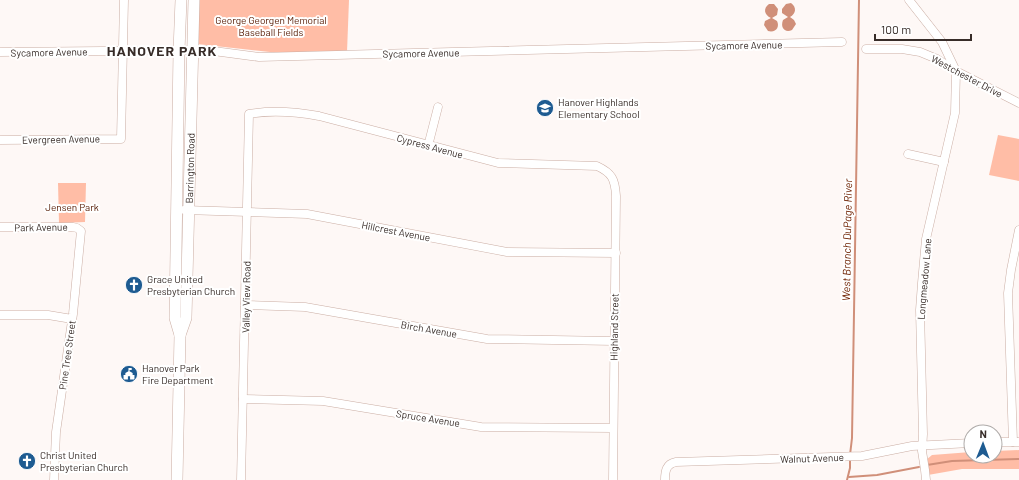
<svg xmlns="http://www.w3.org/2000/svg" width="1019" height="480" viewBox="0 0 1019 480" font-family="Barlow,sans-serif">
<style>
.green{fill:#ffbda6}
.water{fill:#d08f79}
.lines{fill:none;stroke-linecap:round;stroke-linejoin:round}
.stream{stroke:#d08f79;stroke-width:2}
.minor-casing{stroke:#cbaea4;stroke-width:9}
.major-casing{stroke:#cbaea4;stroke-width:12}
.minor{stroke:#fff;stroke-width:8}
.major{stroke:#fff;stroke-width:11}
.labels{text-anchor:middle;stroke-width:4;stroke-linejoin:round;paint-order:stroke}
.park-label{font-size:10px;fill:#5a2009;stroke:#fff}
.street-label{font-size:10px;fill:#372c28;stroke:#fff}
.poi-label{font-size:10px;fill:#372c28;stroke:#fff;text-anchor:start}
.water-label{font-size:11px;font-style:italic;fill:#6e2101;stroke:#fff}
.district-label{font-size:14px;font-weight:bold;letter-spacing:1px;fill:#372c28;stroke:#fff}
</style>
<rect width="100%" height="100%" fill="#fef8f6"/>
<g class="green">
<path d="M199,0h150l-2,52 -68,1 -82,-9z"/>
<path d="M998,135l21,4v42l-30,-6z"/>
<path d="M58,183h28l-1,39 -26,1z"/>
<path d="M1019,450v19h-57l-34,6 -2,-15 6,-5 39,-3v4h24v-5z"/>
</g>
<g class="water">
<path d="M791,3c6,4 5,11 -1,14l4,3 2,4 -4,6c-7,3 -12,-2 -9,-10l5,-3 -6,-4v-4l4,-5z"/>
<path d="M769,4h5l4,5 -1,6 -5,3 5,3c3,6 -1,12 -9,10l-4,-6 1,-4 6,-3c-7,-3 -8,-10 -2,-14z"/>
</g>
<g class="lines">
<g class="stream">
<path d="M850,455l2,-17 7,-438"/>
<path d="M927,465l25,-4 67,-2"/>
<path d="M849,477l28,-2 42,-8"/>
<path d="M847,480l3,-12v-9"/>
</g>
<defs>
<g id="minor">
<path d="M909,0l33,42 14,29 -1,42 -29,126 -4,44 -2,27 3,124 -1,17 3,19 1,10"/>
<path d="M866,49h36l18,3 17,7 19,12 63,32"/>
<path d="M0,52l206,-2 53,7 583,-15"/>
<path d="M0,140l121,-1 3,-139"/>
<path d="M428,146l10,-39"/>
<path d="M908,154l36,8"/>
<path d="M184,210l123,4 200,38 109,1"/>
<path d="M0,227h73l4,1 4,3 -8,83 -17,118 -2,48"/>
<path d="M245,305l60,2 182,32 127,2"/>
<path d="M0,315h48l24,4"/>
<path d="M243,399l80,2 158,26 132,1"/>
<path d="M995,442h24"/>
<path d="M1013,442l-5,-149 3,-23 8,-40"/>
<path d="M241,480l8,-366c22,-4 48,-2 70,2l179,47 99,3c15,7 18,13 19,30l-3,284"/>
<path d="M665,480c0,-9 1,-16 11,-18l186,-6 50,-10 59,-3"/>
</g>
<g id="major">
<path id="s1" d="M180,335l6,-17 8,-318"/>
<path d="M177,480l3,-145 -5,-17 4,-267 2,-51"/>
</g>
</defs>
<use href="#minor" class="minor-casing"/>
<use href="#major" class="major-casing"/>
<use href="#minor" class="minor"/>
<use href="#major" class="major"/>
</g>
<defs>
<symbol id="school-disc" viewBox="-11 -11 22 22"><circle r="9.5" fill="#1e5b91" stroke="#fff"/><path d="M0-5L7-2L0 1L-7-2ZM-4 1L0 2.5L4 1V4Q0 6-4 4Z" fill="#fff"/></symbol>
<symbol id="church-disc" viewBox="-11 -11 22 22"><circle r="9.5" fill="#1e5b91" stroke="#fff"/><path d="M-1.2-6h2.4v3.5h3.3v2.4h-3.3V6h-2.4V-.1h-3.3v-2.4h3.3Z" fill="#fff"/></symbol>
<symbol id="civic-disc" viewBox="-11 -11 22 22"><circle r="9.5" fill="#1e5b91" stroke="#fff"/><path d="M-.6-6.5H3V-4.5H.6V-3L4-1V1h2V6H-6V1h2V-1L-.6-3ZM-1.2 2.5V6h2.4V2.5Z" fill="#fff"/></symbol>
</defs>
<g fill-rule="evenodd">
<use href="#school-disc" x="535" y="98" width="20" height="20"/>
<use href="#church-disc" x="124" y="275" width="20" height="20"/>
<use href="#civic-disc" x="119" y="364" width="20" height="20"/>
<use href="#church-disc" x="17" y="451" width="20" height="20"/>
</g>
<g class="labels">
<g class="park-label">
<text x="271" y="24">George Georgen Memorial<tspan x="271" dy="12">Baseball Fields</tspan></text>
<text x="72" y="211">Jensen Park</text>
</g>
<g class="street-label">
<text transform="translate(744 45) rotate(-1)" y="4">Sycamore Avenue</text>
<text transform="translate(49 52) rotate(-1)" y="4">Sycamore Avenue</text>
<text transform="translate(421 53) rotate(-1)" y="4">Sycamore Avenue</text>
<text transform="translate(967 76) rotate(28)" y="4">Westchester Drive</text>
<text transform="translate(61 139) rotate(-1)" y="4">Evergreen Avenue</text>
<text transform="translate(430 146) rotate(15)" y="4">Cypress Avenue</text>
<text dy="4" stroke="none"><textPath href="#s1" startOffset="168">Barrington Road</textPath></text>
<text transform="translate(41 227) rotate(-1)" y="4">Park Avenue</text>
<text transform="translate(396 231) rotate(11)" y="4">Hillcrest Avenue</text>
<text transform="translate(924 279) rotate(-85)" y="4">Longmeadow Lane</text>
<text transform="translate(246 297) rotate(-89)" y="4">Valley View Road</text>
<text transform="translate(614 327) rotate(-89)" y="4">Highland Street</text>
<text transform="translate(429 329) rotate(10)" y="4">Birch Avenue</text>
<text transform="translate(67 355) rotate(-82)" y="4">Pine Tree Street</text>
<text transform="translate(428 418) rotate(9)" y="4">Spruce Avenue</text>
<text transform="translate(812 458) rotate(-2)" y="4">Walnut Avenue</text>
</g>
<g class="poi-label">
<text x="558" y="106">Hanover Highlands<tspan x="558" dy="12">Elementary School</tspan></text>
<text x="147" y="283">Grace United<tspan x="147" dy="12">Presbyterian Church</tspan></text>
<text x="142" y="372">Hanover Park<tspan x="142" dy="12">Fire Department</tspan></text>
<text x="40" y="459">Christ United<tspan x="40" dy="12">Presbyterian Church</tspan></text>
</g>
<g class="water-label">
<text transform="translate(847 240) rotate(-89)" y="4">West Branch DuPage River</text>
</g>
<g class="district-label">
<text x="162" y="56">HANOVER PARK</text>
</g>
</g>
<g transform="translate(983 444) rotate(1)"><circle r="19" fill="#ffffff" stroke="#afaba9"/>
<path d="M0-3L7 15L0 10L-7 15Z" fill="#1e5b91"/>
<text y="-6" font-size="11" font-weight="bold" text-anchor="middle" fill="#372c28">N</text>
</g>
<path d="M875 34v6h96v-6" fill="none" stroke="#372c28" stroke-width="2"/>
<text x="881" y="34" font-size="12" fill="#372c28" stroke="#ffffff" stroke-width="3" paint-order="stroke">100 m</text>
</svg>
